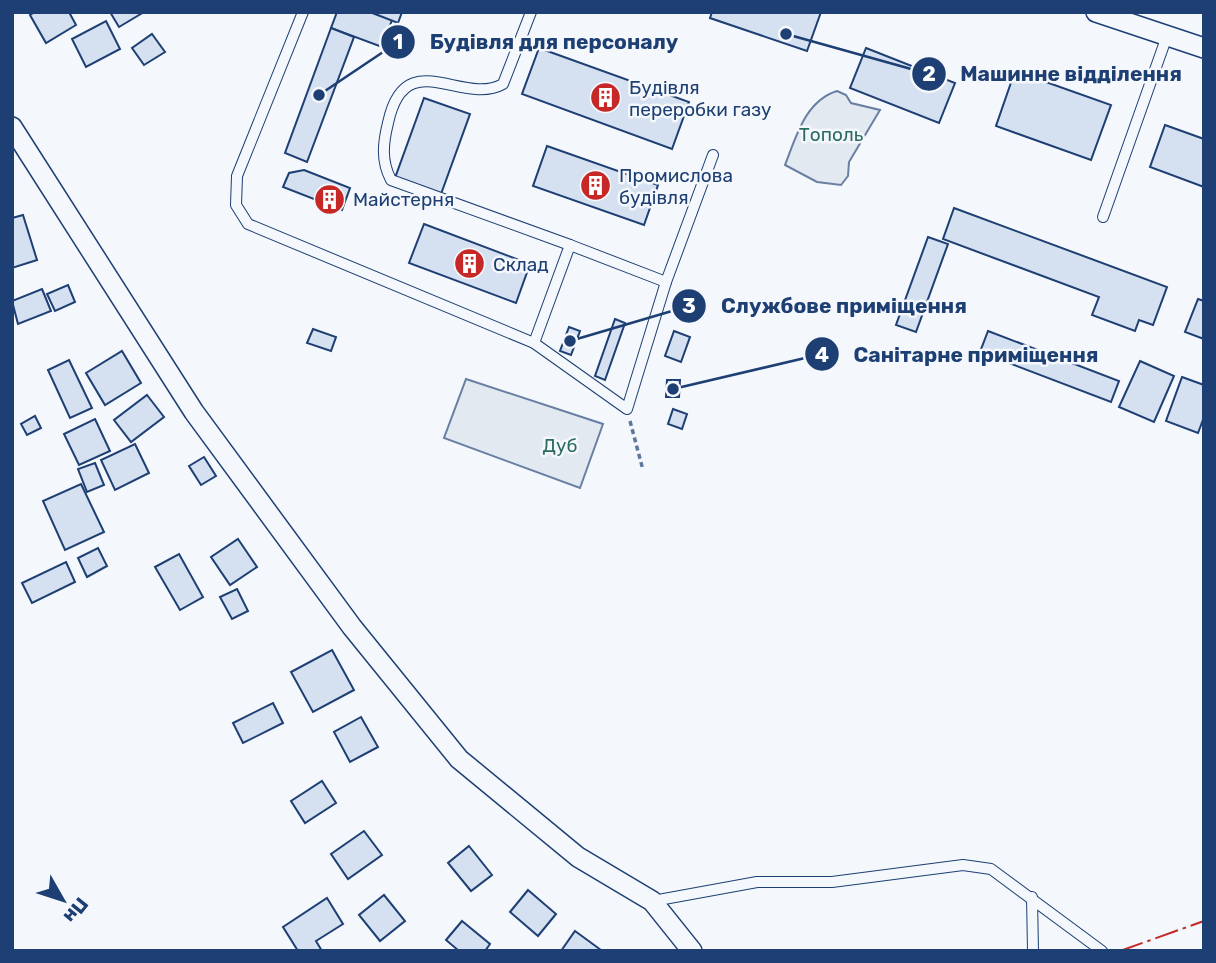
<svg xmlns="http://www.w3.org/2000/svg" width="1216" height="963" viewBox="0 0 1216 963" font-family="Rubik,sans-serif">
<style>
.green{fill:#e3e9f0;stroke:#687fa3;stroke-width:2}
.building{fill:#d5e0f0;stroke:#1d3f73;stroke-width:2}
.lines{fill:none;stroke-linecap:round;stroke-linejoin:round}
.service-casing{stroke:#1d3f73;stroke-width:12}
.minor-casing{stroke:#1d3f73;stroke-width:22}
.path{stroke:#5e769c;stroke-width:3.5;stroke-dasharray:5 3.5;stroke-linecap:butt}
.service{stroke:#f4f7fb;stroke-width:10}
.minor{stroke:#f4f7fb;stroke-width:19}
.power{stroke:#c62828;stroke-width:2;stroke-dasharray:24 5 3.5 5;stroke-linecap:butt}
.labels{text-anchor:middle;stroke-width:5;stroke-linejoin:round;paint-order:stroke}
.poi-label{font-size:19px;fill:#1d3f73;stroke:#f4f7fb;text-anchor:start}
.park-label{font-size:19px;fill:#2c6c60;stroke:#f4f7fb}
.leader{fill:none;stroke:#1d3f73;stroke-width:2.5}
.callout-dot{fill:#1d3f73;stroke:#f4f7fb;stroke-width:2.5}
.mark-label{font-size:21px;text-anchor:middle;font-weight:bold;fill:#fff}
.callout-label{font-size:21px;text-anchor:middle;font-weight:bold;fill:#1d3f73;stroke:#f4f7fb;stroke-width:5;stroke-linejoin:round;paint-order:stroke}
</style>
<rect width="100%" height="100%" fill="#f4f7fb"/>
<g class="green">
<path d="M837,91l9,4 5,8 29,7 -31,52 -1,14 -7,9 -24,-3 -32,-17c11,-28 20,-64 52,-74z"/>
<path d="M466,379l137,45 -23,64 -136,-50z"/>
</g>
<g class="building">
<path d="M35,12h34l7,13 -30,18 -16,-28z"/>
<path d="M110,12h34l-25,15z"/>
<path d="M337,12h33l22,8 -10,27 -51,-19z"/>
<path d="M370,12h32l-4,11z"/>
<path d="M712,12h109l-14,39 -97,-33z"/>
<path d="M106,21l14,28 -34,18 -14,-28z"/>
<path d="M331,28l23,9 -47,125 -22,-9z"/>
<path d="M152,34l13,18 -21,13 -12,-17z"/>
<path d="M539,48l150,54 -17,47 -150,-55z"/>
<path d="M866,48l89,35 -16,40 -89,-35z"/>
<path d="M1015,71l96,34 -20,55 -95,-34z"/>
<path d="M424,98l46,16 -29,80 -46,-16z"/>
<path d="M1165,125l39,14v48l-54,-20z"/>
<path d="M547,146l111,39 -14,40 -111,-39z"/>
<path d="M304,170l46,18 -8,22 -59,-23 6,-14z"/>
<path d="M954,208l213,79 -14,38 -14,-5 -4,11 -43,-16 7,-18 -156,-58z"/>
<path d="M23,215l14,45 -25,8v-50z"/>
<path d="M424,224l106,40 -14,39 -107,-40z"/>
<path d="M928,237l20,7 -32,88 -20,-7z"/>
<path d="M68,285l7,17 -20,9 -8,-17z"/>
<path d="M42,289l9,22 -33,13 -6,-23z"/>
<path d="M1198,299l6,2v38l-19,-7z"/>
<path d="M615,319l10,4 -20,57 -10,-4z"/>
<path d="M569,327l11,4 -9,24 -11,-4z"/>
<path d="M313,329l23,8 -5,14 -24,-8z"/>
<path d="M674,331l16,6 -9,25 -16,-6z"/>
<path d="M988,331l131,50 -8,21 -131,-50z"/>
<path d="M122,351l19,32 -36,22 -19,-32z"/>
<path d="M69,360l23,48 -22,10 -22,-48z"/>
<path d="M1140,361l34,15 -20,46 -35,-15z"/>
<path d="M1182,377l22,8v32l-6,16 -32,-12z"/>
<path d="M667,380h13l-1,17h-13z"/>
<path d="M147,395l17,22 -33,25 -17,-22z"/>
<path d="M673,409l14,5 -5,15 -14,-5z"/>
<path d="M35,416l6,12 -14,7 -6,-11z"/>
<path d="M95,419l15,32 -31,14 -15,-31z"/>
<path d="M135,444l14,29 -34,17 -14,-30z"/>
<path d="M204,457l12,19 -15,9 -12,-19z"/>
<path d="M95,463l9,22 -17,7 -9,-23z"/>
<path d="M81,484l23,48 -39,18 -22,-49z"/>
<path d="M238,539l19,28 -27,18 -19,-28z"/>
<path d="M98,548l9,18 -20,11 -9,-19z"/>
<path d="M179,554l24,43 -23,13 -25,-43z"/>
<path d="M66,562l9,20 -43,21 -10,-20z"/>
<path d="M237,589l11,22 -16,8 -12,-22z"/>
<path d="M332,650l22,40 -41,22 -22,-40z"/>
<path d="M273,703l10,20 -40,20 -10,-20z"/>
<path d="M361,717l17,30 -28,15 -16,-30z"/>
<path d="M322,781l14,22 -31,20 -14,-22z"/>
<path d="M364,831l18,24 -34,24 -17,-25z"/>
<path d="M469,846l23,29 -21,16 -23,-28z"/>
<path d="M528,890l28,24 -18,22 -28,-24z"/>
<path d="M384,895l21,26 -25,20 -21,-26z"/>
<path d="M327,898l16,26 -27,17 6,10h-24l-15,-24z"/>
<path d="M462,921l28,23 -5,7h-26l-13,-11z"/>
<path d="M575,931l26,19 -1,1h-39z"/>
</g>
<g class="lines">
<defs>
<g id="service">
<path d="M303,12l-66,164 -1,29 12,19 286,119 93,66 39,-127"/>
<path d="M531,12l-28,72c-41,23 -98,-41 -115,39 -5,20 -7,38 3,57l179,65 -36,98"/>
<path d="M1103,217l64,-181"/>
<path d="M570,245l96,37 47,-127"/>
<path d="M1032,897l1,54"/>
<path d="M653,901l104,-19h75l131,-17 28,4 111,82"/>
</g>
<g id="minor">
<path d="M1096,12l108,36"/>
<path d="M12,127l182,285 158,215 107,132 119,98 74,44 40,50"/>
</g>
</defs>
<use href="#service" class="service-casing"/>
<use href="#minor" class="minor-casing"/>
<path class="path" d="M630,421l13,49"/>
<use href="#service" class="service"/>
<use href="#minor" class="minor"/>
<path class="power" d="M1120,951l84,-30"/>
</g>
<defs>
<symbol id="building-disc" viewBox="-11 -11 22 22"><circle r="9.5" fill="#c62828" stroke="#f4f7fb"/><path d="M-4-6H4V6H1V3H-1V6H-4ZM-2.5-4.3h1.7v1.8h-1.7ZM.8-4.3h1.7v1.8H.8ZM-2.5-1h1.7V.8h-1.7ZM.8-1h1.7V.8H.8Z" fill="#fff"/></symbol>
</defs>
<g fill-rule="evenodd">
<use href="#building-disc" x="588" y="80" width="35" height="35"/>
<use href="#building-disc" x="578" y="168" width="35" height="35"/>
<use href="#building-disc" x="312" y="182" width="35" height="35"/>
<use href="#building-disc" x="452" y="246" width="35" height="35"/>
</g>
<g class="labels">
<g class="poi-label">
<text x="629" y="94">Будівля<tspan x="629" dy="22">переробки газу</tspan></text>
<text x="619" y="182">Промислова<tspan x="619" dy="22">будівля</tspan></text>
<text x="353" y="206">Майстерня</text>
<text x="493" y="271">Склад</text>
</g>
<g class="park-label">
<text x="831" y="141">Тополь</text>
<text x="560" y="452">Дуб</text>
</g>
</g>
<path class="leader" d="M319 95L398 42M786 34L929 74M570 341L689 306M673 389L822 354"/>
<g class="callout-dot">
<circle cx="319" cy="95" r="7"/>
<circle cx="786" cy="34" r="7"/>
<circle cx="570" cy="341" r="7"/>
<circle cx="673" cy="389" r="7"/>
<circle cx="398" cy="42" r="18"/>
<circle cx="929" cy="74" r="18"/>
<circle cx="689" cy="306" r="18"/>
<circle cx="822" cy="354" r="18"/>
</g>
<g class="mark-label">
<text x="398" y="49">1</text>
<text x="929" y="81">2</text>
<text x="689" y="313">3</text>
<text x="822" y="362">4</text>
</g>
<g class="callout-label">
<text x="554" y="49">Будівля для персоналу</text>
<text x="1071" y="81">Машинне відділення</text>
<text x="844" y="313">Службове приміщення</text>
<text x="976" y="362">Санітарне приміщення</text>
</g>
<rect width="1216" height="963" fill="none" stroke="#1d3f73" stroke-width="28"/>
<g transform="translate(63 900) rotate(129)" stroke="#f4f7fb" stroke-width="5" paint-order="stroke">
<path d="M0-5L12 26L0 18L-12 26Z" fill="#1d3f73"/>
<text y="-10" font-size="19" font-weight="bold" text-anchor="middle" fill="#1d3f73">Пн</text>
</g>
</svg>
